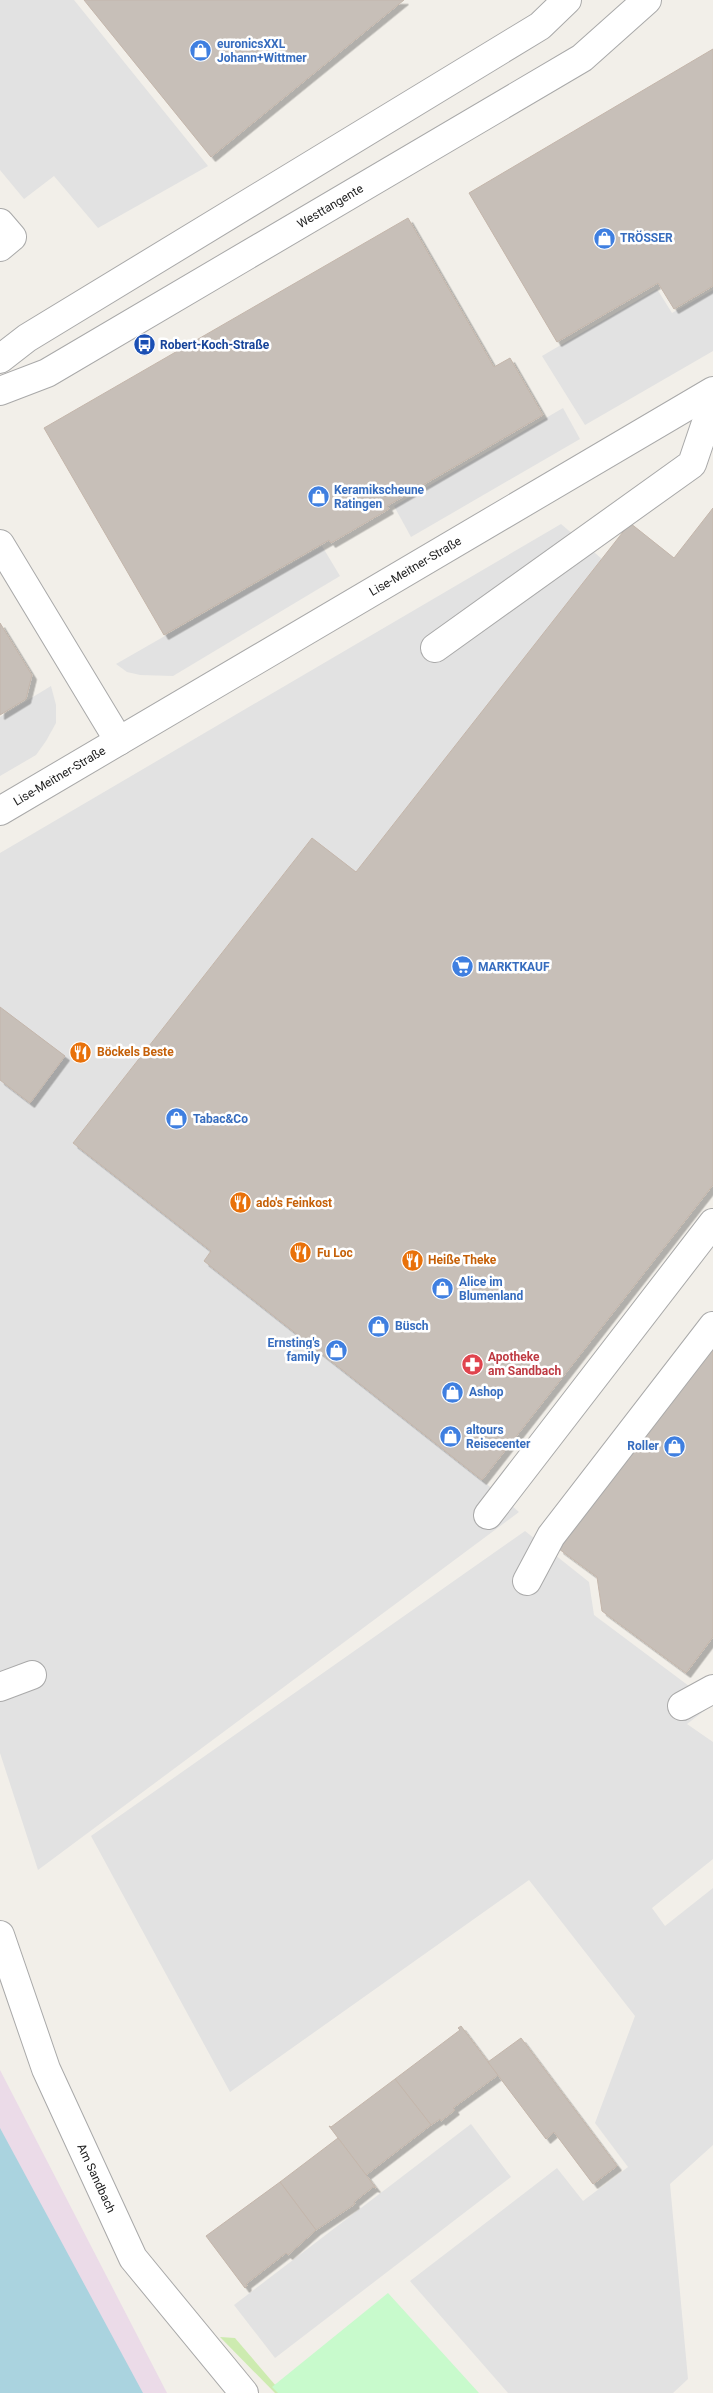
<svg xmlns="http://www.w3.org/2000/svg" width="713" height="2393" viewBox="0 0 713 2393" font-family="Roboto,sans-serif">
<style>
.industrial{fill:#ebdbe8}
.grass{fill:#cdebb0}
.park{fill:#c8facc}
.parking{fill:#e2e2e2}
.water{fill:#aad3df}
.building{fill:#c7bfb8;stroke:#c4b6ab;filter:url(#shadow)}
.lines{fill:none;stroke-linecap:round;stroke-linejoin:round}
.minor-casing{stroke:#a9a9a9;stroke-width:30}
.minor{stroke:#fff;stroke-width:28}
.labels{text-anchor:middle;stroke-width:5;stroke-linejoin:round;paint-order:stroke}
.shop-label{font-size:12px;font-weight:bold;fill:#366cbe;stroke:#fff;text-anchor:start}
.street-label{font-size:12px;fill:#222;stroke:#fff}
.transit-label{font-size:12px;font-weight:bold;fill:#164399;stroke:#fff;text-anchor:start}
.food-label{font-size:12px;font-weight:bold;fill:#c56008;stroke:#fff;text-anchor:start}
.health-label{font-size:12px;font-weight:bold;fill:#be3a42;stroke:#fff;text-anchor:start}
</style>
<defs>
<filter id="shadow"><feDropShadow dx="4.5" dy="4.5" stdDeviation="0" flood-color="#0004"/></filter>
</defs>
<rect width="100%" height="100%" fill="#f2efe9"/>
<path class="industrial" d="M0,2070l167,323h1h-168z"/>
<path class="grass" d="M220,2337l15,1 47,55h-7z"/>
<path class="park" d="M388,2293l91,100h-201l-6,-6z"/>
<g class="parking">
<path d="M0,0h74l134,166 -110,62 -44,-52 -30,23 -24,-29z"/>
<path d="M657,289l15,24 41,-23v61l-128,74 -43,-69z"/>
<path d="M563,408l17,31 -169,98 -17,-31z"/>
<path d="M561,524l41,35 -246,313 -45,-33 -238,304 138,108 -7,10 278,219 37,32 -481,358 -38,-117v-900z"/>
<path d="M322,546l18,30 -167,100 -33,-1 -13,-3 -11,-8z"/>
<path d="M51,686l5,19v18l-10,18 -10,14 -36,21v-59z"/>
<path d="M525,1531l64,51 5,33 119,89 -26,20 26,18v117l-61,49 13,18 48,-38v257l-43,39 18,195 -15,14h-165l-98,-112 147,-113 26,33 45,-34 -33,-44 40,-107 -106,-136 -299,212 -139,-256z"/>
<path d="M471,2124l40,53 -236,181 -41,-53z"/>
</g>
<path class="water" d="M0,2128l143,265h-143z"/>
<g class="building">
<path d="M84,0h320l-193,157z"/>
<path d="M713,49v237l-39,23 -16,-26 -101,59 -88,-149z"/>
<path d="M408,218l86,149 16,-9 33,57 -156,91 2,3 -58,34 -2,-3 -165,95 -120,-207z"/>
<path d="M713,508v677l-231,295 -278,-219 7,-10 -138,-108 239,-305 44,34 274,-349 44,35z"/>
<path d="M0,623l32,52 -6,24 -26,16z"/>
<path d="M0,1007l65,49 -35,47 -30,-23z"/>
<path d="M713,1343v294l-27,36 -84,-62 -5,-34 -38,-28z"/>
<path d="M461,2026l37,49 -45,33 2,2 -14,11 -1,-2 -9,6 -36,-46 65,-49 -2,-2z"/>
<path d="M521,2038l96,128 -24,18 -39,-52 -8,7 -58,-77z"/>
<path d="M395,2079l36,46 -65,50 -37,-49 2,1z"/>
<path d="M338,2138l38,50 -3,-1 -19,15 1,2 -39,26 -36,-48z"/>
<path d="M280,2182l36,48 -28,25 -2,-2 -40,31 1,2 -2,2 -39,-52z"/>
</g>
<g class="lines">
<defs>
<g id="minor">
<path d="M0,223l12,14 -12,10"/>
<path d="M0,359l27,-21 513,-312 27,-26"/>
<path id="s1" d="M0,391l47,-18 535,-315 65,-58"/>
<path d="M0,544l119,197"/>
<path d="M435,648l257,-184 21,-62"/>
<path id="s2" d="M0,811l713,-420"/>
<path d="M488,1515l225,-292"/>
<path d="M527,1581l24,-45 162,-210"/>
<path d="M0,1687l32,-12"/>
<path d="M682,1706l31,-17"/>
<path id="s3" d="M0,1935l46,134 87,189 111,135"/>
</g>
</defs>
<use href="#minor" class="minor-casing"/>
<use href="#minor" class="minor"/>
</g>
<defs>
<symbol id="shop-disc" viewBox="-11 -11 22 22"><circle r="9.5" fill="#3f7fe0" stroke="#fff"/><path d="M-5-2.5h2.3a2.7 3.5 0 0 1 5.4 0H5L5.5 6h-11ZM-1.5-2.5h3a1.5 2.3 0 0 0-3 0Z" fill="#fff"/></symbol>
<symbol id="bus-disc" viewBox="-11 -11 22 22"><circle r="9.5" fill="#1a4fb4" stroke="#fff"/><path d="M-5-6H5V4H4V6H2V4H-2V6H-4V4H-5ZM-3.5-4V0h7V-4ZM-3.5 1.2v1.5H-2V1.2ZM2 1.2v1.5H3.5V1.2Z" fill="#fff"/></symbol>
<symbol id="supermarket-disc" viewBox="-11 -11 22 22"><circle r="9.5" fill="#3f7fe0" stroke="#fff"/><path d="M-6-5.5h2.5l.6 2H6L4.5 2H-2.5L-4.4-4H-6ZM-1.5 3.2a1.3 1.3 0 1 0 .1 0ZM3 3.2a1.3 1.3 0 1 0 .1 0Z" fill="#fff"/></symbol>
<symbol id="restaurant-disc" viewBox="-11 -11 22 22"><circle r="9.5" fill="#e8710a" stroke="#fff"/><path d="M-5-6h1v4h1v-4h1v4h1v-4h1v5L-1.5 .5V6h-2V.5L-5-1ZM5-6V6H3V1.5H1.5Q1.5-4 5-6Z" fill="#fff"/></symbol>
<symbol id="pharmacy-disc" viewBox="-11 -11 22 22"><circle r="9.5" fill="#e0444e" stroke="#fff"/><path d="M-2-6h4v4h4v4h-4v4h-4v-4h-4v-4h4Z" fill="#fff"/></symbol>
</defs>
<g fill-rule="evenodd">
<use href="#shop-disc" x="188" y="38" width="25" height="25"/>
<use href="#shop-disc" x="592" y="226" width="25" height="25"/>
<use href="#bus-disc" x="132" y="332" width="25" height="25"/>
<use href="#shop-disc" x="306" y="484" width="25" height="25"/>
<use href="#supermarket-disc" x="450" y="954" width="25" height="25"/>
<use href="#restaurant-disc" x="68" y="1040" width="25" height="25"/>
<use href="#shop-disc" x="164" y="1106" width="25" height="25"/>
<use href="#restaurant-disc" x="228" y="1190" width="25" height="25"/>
<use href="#restaurant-disc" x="288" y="1240" width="25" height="25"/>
<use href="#restaurant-disc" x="400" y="1248" width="25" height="25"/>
<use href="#shop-disc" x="430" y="1276" width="25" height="25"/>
<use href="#shop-disc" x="366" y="1314" width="25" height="25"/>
<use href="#shop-disc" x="324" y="1338" width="25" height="25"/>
<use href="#pharmacy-disc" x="460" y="1352" width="25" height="25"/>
<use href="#shop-disc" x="440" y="1380" width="25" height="25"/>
<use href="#shop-disc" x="438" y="1424" width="25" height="25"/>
<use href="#shop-disc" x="662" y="1434" width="25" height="25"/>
</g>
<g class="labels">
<g class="shop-label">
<text x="217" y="48">euronicsXXL<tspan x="217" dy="14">Johann+Wittmer</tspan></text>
<text x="620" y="242">TRÖSSER</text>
<text x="334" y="494">Keramikscheune<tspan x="334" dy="14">Ratingen</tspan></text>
<text x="478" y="971">MARKTKAUF</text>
<text x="193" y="1123">Tabac&amp;Co</text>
<text x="459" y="1286">Alice im<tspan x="459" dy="14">Blumenland</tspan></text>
<text x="395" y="1330">Büsch</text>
<text x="320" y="1347" text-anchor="end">Ernsting's<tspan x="320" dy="14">family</tspan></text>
<text x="469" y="1396">Ashop</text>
<text x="466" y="1434">altours<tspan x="466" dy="14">Reisecenter</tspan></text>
<text x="659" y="1450" text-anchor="end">Roller</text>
</g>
<g class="street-label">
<text dy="4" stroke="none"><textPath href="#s1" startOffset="379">Westtangente</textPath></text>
<text dy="4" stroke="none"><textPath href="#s2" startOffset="482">Lise-Meitner-Straße</textPath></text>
<text dy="4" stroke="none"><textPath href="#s2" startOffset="69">Lise-Meitner-Straße</textPath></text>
<text dy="4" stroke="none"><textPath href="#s3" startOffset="262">Am Sandbach</textPath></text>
</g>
<g class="transit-label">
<text x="160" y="349">Robert-Koch-Straße</text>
</g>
<g class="food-label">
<text x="97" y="1056">Böckels Beste</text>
<text x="256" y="1207">ado's Feinkost</text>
<text x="317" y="1257">Fu Loc</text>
<text x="428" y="1264">Heiße Theke</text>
</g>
<g class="health-label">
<text x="488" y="1361">Apotheke<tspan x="488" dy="14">am Sandbach</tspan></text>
</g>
</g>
</svg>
